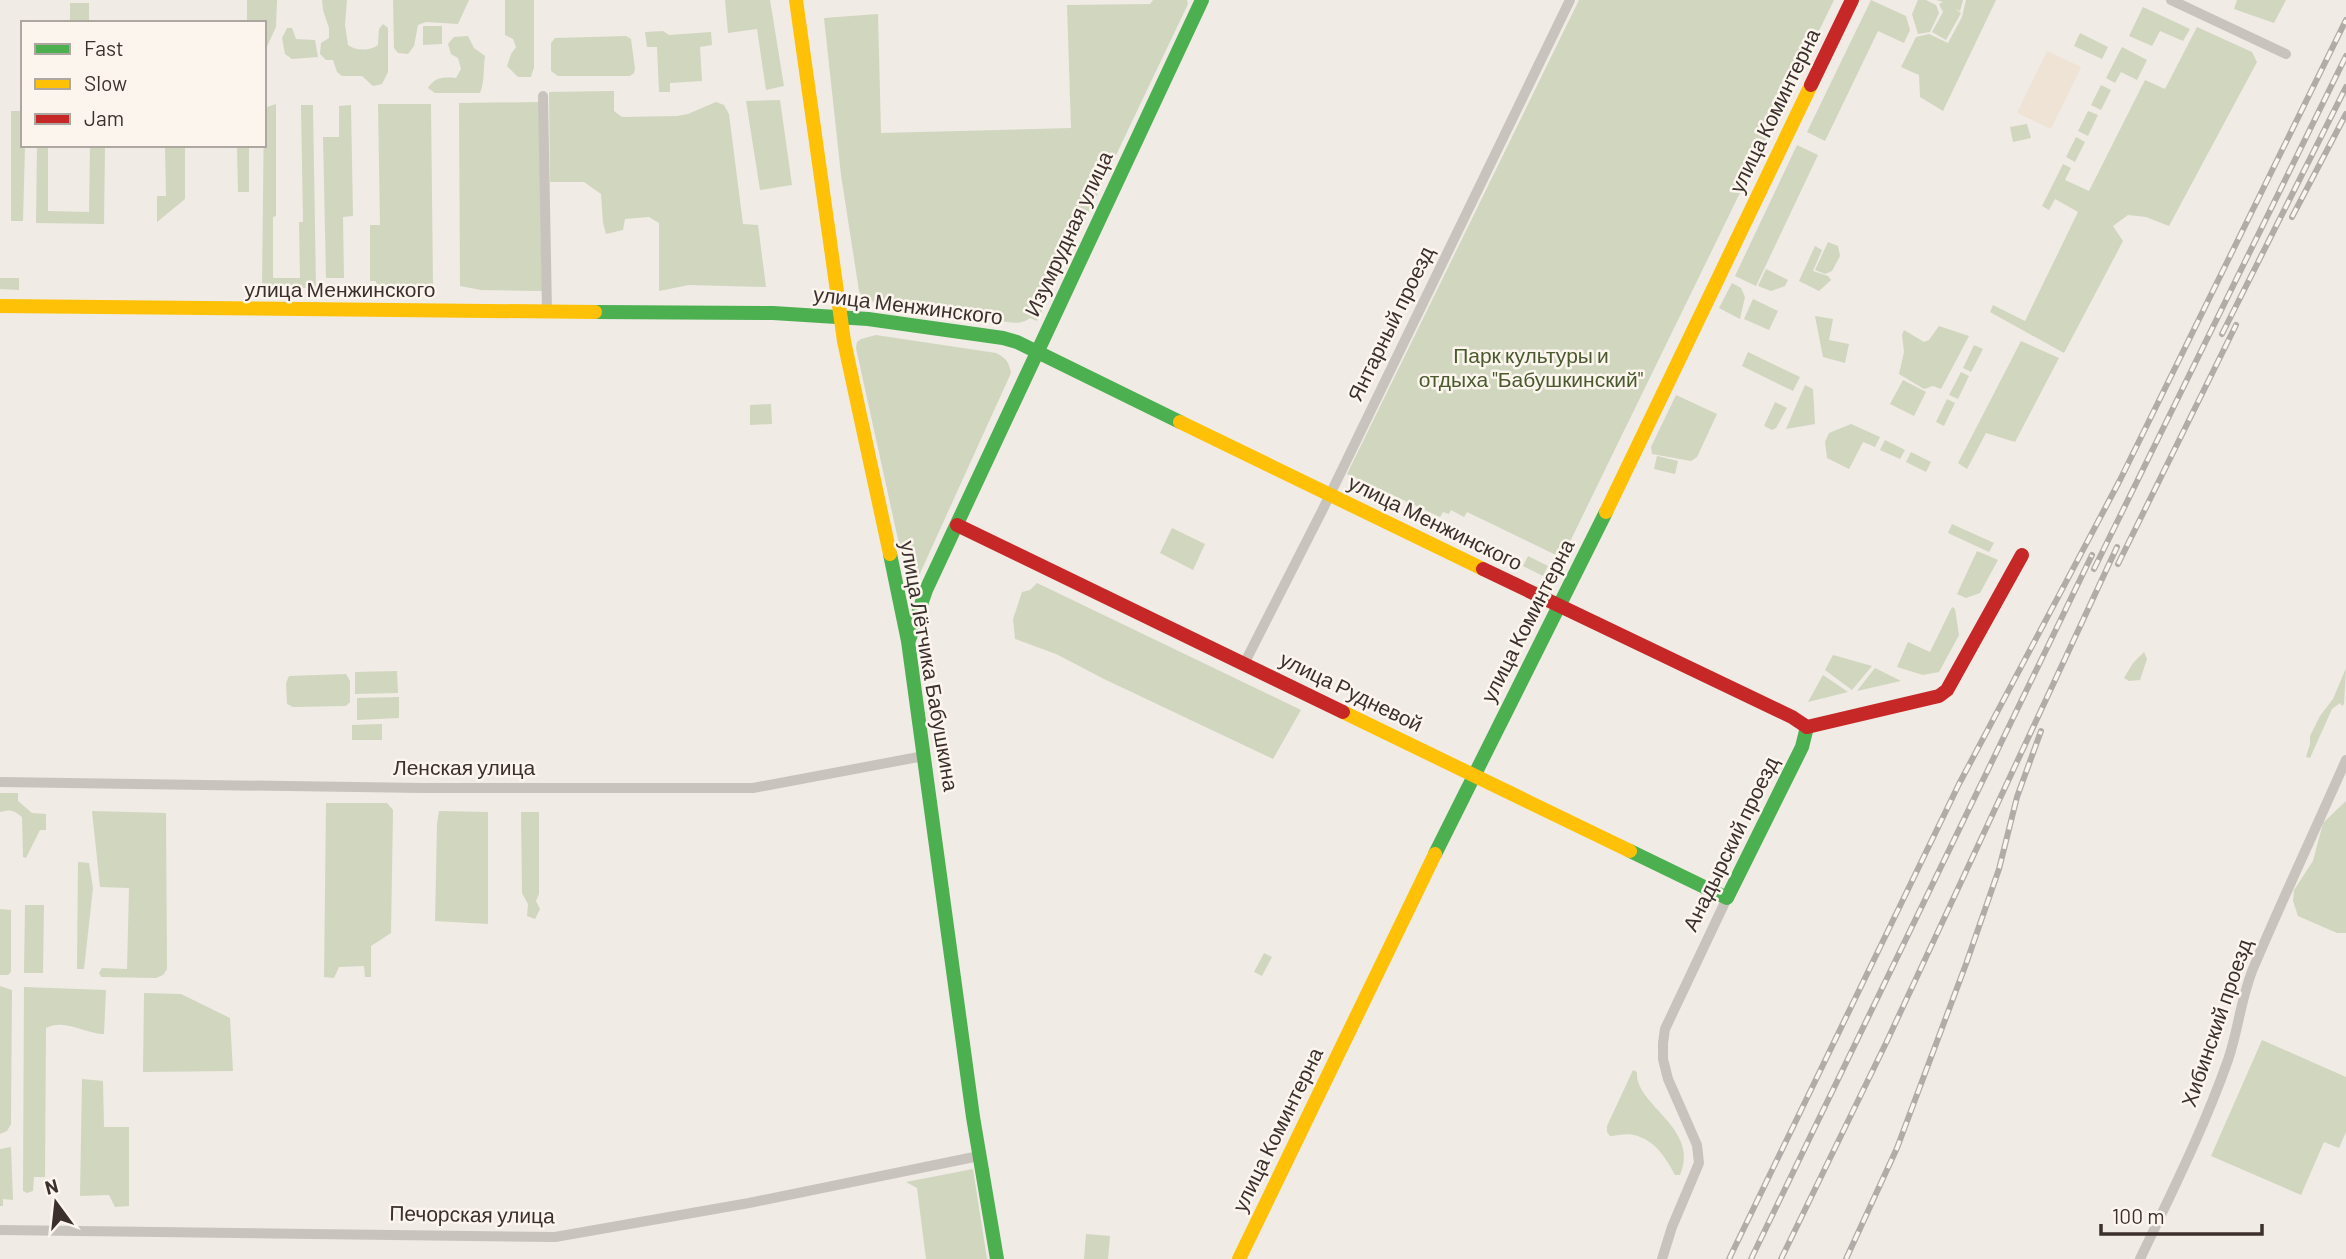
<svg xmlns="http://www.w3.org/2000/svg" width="2346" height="1259" viewBox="0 0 2346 1259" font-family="Barlow,sans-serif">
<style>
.green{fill:#d1d6bf}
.plaza{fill:#eee3d5}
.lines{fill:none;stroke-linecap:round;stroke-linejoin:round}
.street{stroke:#c9c3be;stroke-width:10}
.fast{stroke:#4caf50;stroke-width:14}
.slow{stroke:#ffc107;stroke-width:14}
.jam{stroke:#c62828;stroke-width:14}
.rail-casing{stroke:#b1aca8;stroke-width:6}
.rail{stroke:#fbf5ee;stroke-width:3.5;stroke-dasharray:10;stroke-linecap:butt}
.labels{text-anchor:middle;stroke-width:5;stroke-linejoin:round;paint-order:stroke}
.street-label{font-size:21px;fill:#3b302b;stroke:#fbf5ee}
.park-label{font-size:21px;fill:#4a5a2e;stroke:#fbf5ee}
</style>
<rect width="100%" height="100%" fill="#f0ebe5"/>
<g class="green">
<path d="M247,0h30l-1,27 -12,26v-30h-17z"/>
<path d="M322,0h25l-2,25 3,20c8,6 22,6 30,0l1,-16 4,-5 5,4v44l-6,12 -9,2 -11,-10h-20l-5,-4 -4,-12h-7l-6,-6 1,-11 8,-5v-10l-6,-18z"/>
<path d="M393,0h76l-11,24 -32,-2 -8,3 -4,21 -6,8 -10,-1 -4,-5z"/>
<path d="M505,0h29v67l-3,10h-13l-11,-11 4,-12 5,-7 -3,-8 -8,-4z"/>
<path d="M725,0h45l14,86 -18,4 -9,-61 -29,4z"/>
<path d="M1153,0h34l1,4 -151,317 -7,-3c-16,14 -53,-7 -71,-11l-90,-6 -7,-4 -3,-6 -18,-116 -17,-157 54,-4 3,119 190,-5 -4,-123 83,-1z"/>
<path d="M1579,0h255l-272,558 -95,-46 -3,5 -13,-7 -2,4 -6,-2 -3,5 -93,-43z"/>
<path d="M1871,0l35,16 4,14 -6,13 -26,-12 -53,110 -18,-9z"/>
<path d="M1918,0h8l10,5 3,8 -9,19 -12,2 -6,-20z"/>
<path d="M1936,0h27l-3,11 -5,-2 6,4 -15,27 -14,-8 11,-20 -4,-8 4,-2z"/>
<path d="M1966,0h30l-53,111 -23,-14 -1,-22 -18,-8 15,-30 13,-3 19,9 14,-26z"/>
<path d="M2237,0h49l-12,23 -40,-14z"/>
<rect x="70" y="3" width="19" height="20"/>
<path d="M2143,7l47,22 -7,12 -23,-10 -8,15 -23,-10z"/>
<path d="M423,26h19v18l-19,1z"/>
<path d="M2197,27l55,25 5,10 -88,164 -23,-9 -18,-2 -15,11 10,15 -59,112 -74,-41 3,-7 32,16 53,-109 -23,-13 -6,11 -7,-4 21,-42 8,4 -6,12 24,11 56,-111 20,9z"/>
<path d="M287,28h5l4,11 19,1 3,17 -26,2 -7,-5 -3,-16z"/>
<path d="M663,31l6,4 42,-3 1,13 -12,2 2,34 -32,2v9h-11l-2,-45h-10l-2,-15z"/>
<path d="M2080,33l28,14 -6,12 -28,-13z"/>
<path d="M468,36l6,12 11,8c-2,12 0,25 -5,37h-45l-7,-5c7,-11 15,-11 28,-10l5,-9 -3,-11 -7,-4 -3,-10 6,-7z"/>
<path d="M626,36l5,3 4,30 -1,4 -4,3h-72l-7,-5v-28l4,-5z"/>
<path d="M2122,47l25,13 -10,20 -16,-8 -6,11 -9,-5z"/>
<path d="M2101,85l10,5 -10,20 -10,-5z"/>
<path d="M614,91v20l8,6 55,-1 11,-2 28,-12 8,3 5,9 14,110 15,1 8,62 -77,-2 -30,6v-68l-10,-6 -24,2 -2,11 -17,4 -3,-11 -2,-29 -17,-12h-34l-1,-90z"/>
<path d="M780,100l12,85 -32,5 -14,-89z"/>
<path d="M540,102l2,189 -61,-1 -21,-4 -1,-183z"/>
<path d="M276,104v112l-3,1v61h27l-1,-56h4l-2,-117h12l3,183h-54l2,-180z"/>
<path d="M378,104h53l2,181 -57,1v-5h-6v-56h10z"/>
<path d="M351,105l2,111 -10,1 1,61h-18l-3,-141h16v-31z"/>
<path d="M11,111h12v34h2l-2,76h-12z"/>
<path d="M2088,111l10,4 -10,21 -10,-5z"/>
<path d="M2027,124l4,14 -18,4 -3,-15z"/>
<path d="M2076,137l9,5 -10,20 -9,-5z"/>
<path d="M37,145h11v66l41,1 1,-67h15l-1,79 -68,-1z"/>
<path d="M237,145h12v47h-11z"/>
<path d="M1797,145l21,10 -62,131 -21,-10z"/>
<path d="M165,146h20v53l-28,23v-26h9z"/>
<path d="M1828,242l10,4 2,10 -8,15 -7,3 -10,-4z"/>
<path d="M1815,246l7,4 -9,21 15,5 3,4 -12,11 -20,-10z"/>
<path d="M1766,269l22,11 -3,6 -14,5 -13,-5z"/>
<path d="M0,278h19v12l-19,-1z"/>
<path d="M1732,283l9,5 4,9 -5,22 -21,-11z"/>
<path d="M1753,299l25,12 -9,19 -25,-11z"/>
<path d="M1815,316l18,3 -4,21 20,4 -4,19 -22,-6z"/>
<path d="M1939,326l30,10 -28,53 -8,-3 -9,3 -25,-15 5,-22 -2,-17 2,-5 20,12 5,-2z"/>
<path d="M876,335l120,18c10,5 13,9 15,20l-94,207 -7,7 -2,-2 -52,-237 1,-6 4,-3z"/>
<path d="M2021,341l38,17 -44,84 -29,-9 -19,36 -9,-6z"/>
<path d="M1974,345l9,4 -12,23 -8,-4z"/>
<path d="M1748,352l52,25 -7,14 -51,-25z"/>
<path d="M1961,372l8,4 -11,23 -9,-4z"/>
<path d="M1903,380l23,12 -12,24 -24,-12z"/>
<path d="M1805,385l8,4 2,35 -29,5z"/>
<path d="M1676,395l41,19 -20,43 -6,4 -39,-7 -1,-7z"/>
<path d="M1947,399l8,4 -11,23 -8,-4z"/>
<path d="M1775,402l12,6 -11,20 -4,2 -8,-4z"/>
<path d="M771,404l1,20 -22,1v-20z"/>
<path d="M1851,424l29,13 -5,10 -12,-5 -14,27 -22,-11 -2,-16 4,-9z"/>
<path d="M1885,440l20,10 -5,9 -20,-9z"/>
<path d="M1911,452l20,10 -5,10 -20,-10z"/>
<path d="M1657,456l21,5 -3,13 -21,-5z"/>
<path d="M1952,524l42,19 -5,9 -41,-19z"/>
<path d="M1172,528l33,16 -12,26 -33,-17z"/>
<path d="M1977,551l21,9 -18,33 -14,5 -9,-4z"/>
<path d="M1528,556l20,10 -5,10 -20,-10z"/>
<path d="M1037,583l264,127 -28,49 -169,-80 -48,-25 -41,-15 -2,-20 9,-27 8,-2z"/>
<path d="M1952,607l3,2 4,26 -20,37 -16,3 -26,-8 11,-25 22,10z"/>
<path d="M2144,652l3,7 -7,21 -11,1 -5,-3 9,-15z"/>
<path d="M1833,655l39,11 -20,24 -27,-20z"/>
<path d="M1875,668l26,13 -44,10z"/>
<path d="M2346,668l-2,36 -2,2 -2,-3 -8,6 -22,49 -4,-1 4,-13v-8l10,-20 13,-17z"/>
<path d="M397,671l1,22 -43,1v-22z"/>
<path d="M346,674l4,7v21l-4,4 -53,1 -6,-3 -1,-21 3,-7z"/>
<path d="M1823,675l25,17 -40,10z"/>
<path d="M399,697v21l-42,2v-22z"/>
<path d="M382,724v16h-30v-15z"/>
<path d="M0,793h18v8l14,12 14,1v16h-6l-14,28 -3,-1 -1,-40c-8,-7 -12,-8 -22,-5z"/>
<path d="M2346,801v132h-9l-39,-17 -5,-15 1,-11 19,-29 10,-38z"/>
<path d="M326,803h61l6,7 -2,123 -20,13v31h-6l-1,-11 -25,1 -5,11 -10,-1z"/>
<path d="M92,811l74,2 1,156 -4,6 -7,3 -55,-1 -2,-4 3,-5 25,1 2,-81 -29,-1z"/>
<path d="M439,811l49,1v112l-53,-3 2,-97z"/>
<path d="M521,812h18v82l-3,7 4,8 -5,10 -8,-3 1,-12 -6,-11z"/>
<path d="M78,862l11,1 4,25 -9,81h-7z"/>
<path d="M25,905h19l-1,68h-19z"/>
<path d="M0,909l11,1v62l-3,3h-8z"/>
<path d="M1264,953l8,4 -10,19 -8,-4z"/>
<path d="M0,986l12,4 -1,134 -4,7 -7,3z"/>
<path d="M24,987l82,3 -2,44c-19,0 -39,-16 -58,-6l-1,149h-11l-1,14 -6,2 -4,-2z"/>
<path d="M144,993l37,1 49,24 3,53 -90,1z"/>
<path d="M2262,1040l84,37v55l-7,16 -15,-6 -23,53 -90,-39z"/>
<path d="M1633,1070l4,2c-3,33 64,56 43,103h-5c-9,-17 -20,-35 -41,-40 -7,-2 -17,1 -24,1l-3,-4v-6z"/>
<path d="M82,1079l21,2 1,46h25v79l-14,1 -6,-12 -29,1z"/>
<path d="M11,1147l2,53 -10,-1v7h-3v-57z"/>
<path d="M973,1169l14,90h-61l-9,-71 -11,-6z"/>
<path d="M1086,1234l24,2 -2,23h-24z"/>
</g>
<path class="plaza" d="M2047,51l34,16 -30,62 -34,-16z"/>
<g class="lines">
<g class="street">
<path d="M2171,0l115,54"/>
<path d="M543,96l4,216"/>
<path d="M1244,664l79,-155 247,-509"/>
<path d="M0,782l423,6h330l171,-32"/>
<path d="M0,1230l555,7 194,-34 230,-47"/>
<path d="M1662,1259l10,-32 27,-64 -2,-18 -29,-66 -5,-20v-16l2,-14 62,-131"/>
<path d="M2140,1259c31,-65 64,-131 88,-199 11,-32 13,-65 27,-96 29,-68 61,-136 91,-204"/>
</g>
<g class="fast">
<path d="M595,312l178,1 95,6 135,19 14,4 163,80"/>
<path d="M890,554l18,87 65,476 24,142"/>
<path d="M909,640l17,-50 276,-590"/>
<path d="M1630,851l97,47 75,-151 5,-20"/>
<path d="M1435,854l171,-342"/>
</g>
<g class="slow">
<path d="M796,0l48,341 46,213"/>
<path d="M0,306l595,6"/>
<path d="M1180,422l303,147"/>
<path d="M1606,512l205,-427"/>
<path d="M1343,712l287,139"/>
<path d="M1239,1259l196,-405"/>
</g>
<g class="jam">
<path d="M1811,85l41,-85"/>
<path d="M957,525l386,187"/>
<path d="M1483,569l309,148 15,10"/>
<path d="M1807,727l132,-31 8,-6 75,-135"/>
</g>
<defs>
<g id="rail">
<path d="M2292,217l54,-103"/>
<path d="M2222,334l124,-247"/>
<path d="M2118,564l118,-239"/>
<path d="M2094,569l252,-513"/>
<path d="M1729,1259l230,-475 161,-304 226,-460"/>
<path d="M1751,1259l341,-704"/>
<path d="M1781,1259l106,-218 230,-494"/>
<path d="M1846,1259l51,-111 69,-184 33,-95 18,-72 24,-66"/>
</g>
</defs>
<use href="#rail" class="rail-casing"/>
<use href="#rail" class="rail"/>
</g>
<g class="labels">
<g class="street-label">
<text transform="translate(1775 111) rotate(-64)" y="7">улица Коминтерна</text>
<text transform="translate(1069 234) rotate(-65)" y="7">Изумрудная улица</text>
<text x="340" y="297">улица Менжинского</text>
<text transform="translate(908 306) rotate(7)" y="7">улица Менжинского</text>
<text transform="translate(1391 324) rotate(-64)" y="7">Янтарный проезд</text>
<text transform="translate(1435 523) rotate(26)" y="7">улица Менжинского</text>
<text transform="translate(1528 621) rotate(-63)" y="7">улица Коминтерна</text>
<text transform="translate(929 666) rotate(80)" y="7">улица Лётчика Бабушкина</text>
<text transform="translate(1351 692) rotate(26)" y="7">улица Рудневой</text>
<text x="464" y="775">Ленская улица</text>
<text transform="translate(1731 844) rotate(-64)" y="7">Анадырский проезд</text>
<text transform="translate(2217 1023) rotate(-71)" y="7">Хибинский проезд</text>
<text transform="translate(1278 1130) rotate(-64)" y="7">улица Коминтерна</text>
<text transform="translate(472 1215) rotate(1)" y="7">Печорская улица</text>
</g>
<g class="park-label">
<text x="1531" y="363">Парк культуры и<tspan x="1531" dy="24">отдыха "Бабушкинский"</tspan></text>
</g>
</g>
<rect x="21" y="21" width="245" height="126" fill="#fbf5ee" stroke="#aea6a0" stroke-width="2"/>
<rect x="35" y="44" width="35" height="10" fill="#4caf50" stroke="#aea6a0" stroke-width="2"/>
<text x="84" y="56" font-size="21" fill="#3b302b">Fast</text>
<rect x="35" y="79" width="35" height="10" fill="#ffc107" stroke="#aea6a0" stroke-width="2"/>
<text x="84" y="91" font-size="21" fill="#3b302b">Slow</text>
<rect x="35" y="114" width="35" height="10" fill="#c62828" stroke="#aea6a0" stroke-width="2"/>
<text x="84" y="126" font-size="21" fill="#3b302b">Jam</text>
<g transform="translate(56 1203) rotate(345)" stroke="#fbf5ee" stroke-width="5" paint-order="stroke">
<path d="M0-5L12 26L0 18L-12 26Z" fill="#3b302b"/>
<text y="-10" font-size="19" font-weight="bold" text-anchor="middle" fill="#3b302b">N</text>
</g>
<path d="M2101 1224v10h161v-10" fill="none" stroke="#3b302b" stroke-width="3.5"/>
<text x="2112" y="1224" font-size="21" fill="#3b302b" stroke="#fbf5ee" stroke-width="5" paint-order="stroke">100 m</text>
</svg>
